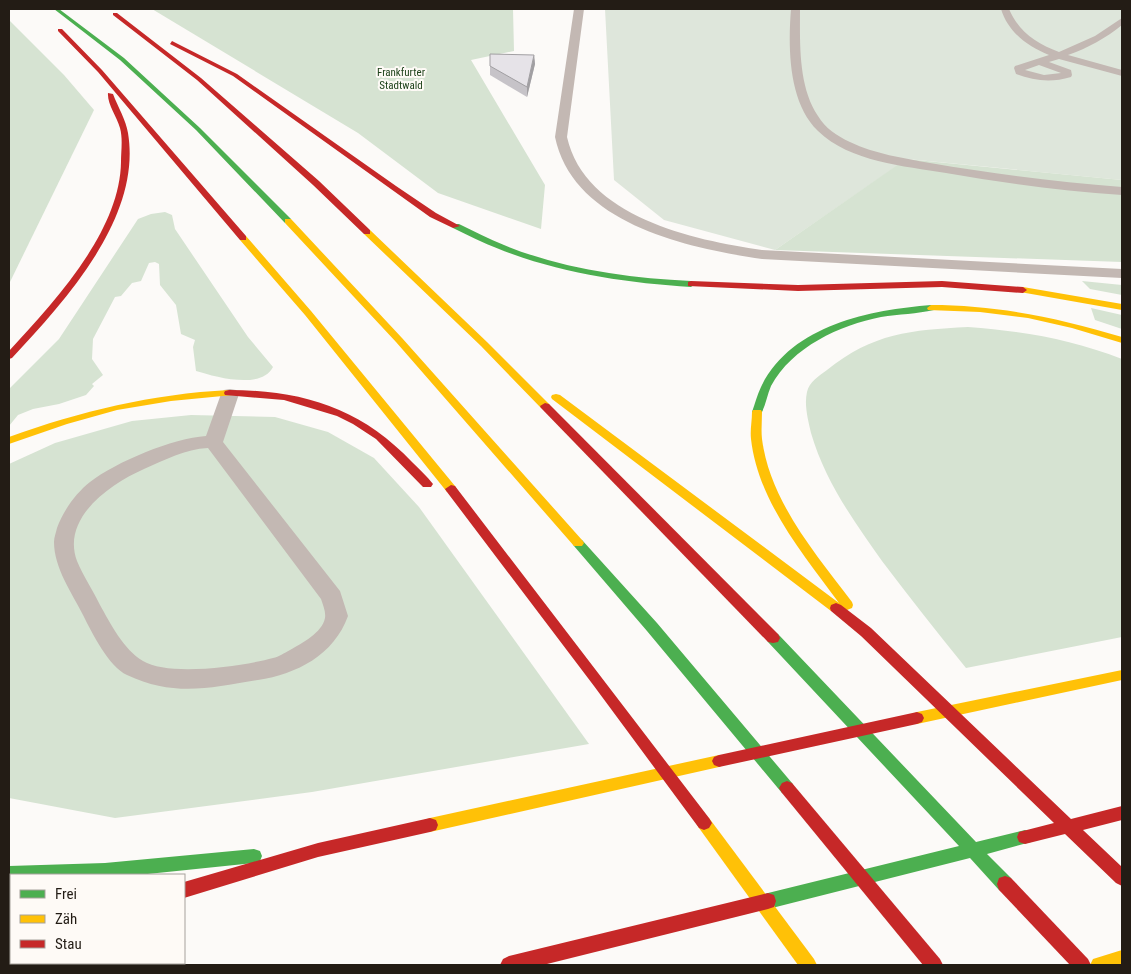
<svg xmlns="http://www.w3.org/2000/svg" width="1131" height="974" viewBox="0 0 1131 974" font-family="'Roboto Condensed',sans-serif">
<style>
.green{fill:#dee6db}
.forest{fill:#d6e3d2}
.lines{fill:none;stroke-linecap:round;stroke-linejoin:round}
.lane{fill:#c3b8b3;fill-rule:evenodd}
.fast{fill:#4caf50;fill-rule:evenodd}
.slow{fill:#ffc107;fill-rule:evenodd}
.jam{fill:#c62828;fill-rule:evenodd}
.wall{fill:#c6c3c8}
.shaded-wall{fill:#a19fa2}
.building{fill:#e6e3e8;stroke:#a19fa2}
.labels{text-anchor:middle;stroke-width:4;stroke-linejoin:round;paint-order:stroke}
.far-park-label{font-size:11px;fill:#1e421a;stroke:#fefaf6}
</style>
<rect width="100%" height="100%" fill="#fcfaf8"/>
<path class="green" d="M605,9h517v171l-215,-21 -132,91 -111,-30 -50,-40z"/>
<g class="forest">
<path d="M152,9h361l1,42 -43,9 74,125 -4,44 -103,-36 -80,-60z"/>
<path d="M9,20l55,55 30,35 -85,174z"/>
<path d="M906,159l216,21v82l-347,-12z"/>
<path d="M165,212l7,3 3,14 73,108 25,30c-12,23 -57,10 -77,4l-3,-24 2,-7 -14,-6 -5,-29 -16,-20 -1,-21 -4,-2 -6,1 -8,18 -9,2 -11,13 -6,1 -22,42 -1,20 11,16 -11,9 2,2 -8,9 -27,9 -26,5 -15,6 -9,11v-37l50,-50 79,-120 13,-5z"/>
<path d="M1082,281l40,4v10l-32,-6z"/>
<path d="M1091,308l31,7v14l-27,-9z"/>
<path d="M968,327c54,4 103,12 154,32v278l-156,31c-29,-36 -57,-71 -84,-107 -29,-41 -57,-80 -71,-128 -3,-13 -7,-28 -4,-41 2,-10 12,-16 20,-22 46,-37 84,-40 141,-43z"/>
<path d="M191,415l84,2 53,15 46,26 45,49 170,237 -277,48 -197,26 -106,-20v-334l46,-21 77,-22z"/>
</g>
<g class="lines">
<g class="lane">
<path d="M574,9h10l-17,128c18,80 126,103 195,113l360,19v9l-360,-19c-74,-11 -189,-35 -207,-122z"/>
<path d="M791,9h9c0,34 -2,77 18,107 7,12 19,20 32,26 25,12 53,16 80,21 64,11 128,19 192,24v8c-59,-4 -118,-12 -176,-22 -42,-7 -96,-11 -128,-42 -30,-29 -30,-84 -27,-122z"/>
<path d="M1001,9h8c10,23 27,34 50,43l36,-16 27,-18v7c-16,13 -34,23 -54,30l54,15v6l-63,-17 -10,3 22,8 1,5 -1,2c-20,6 -36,4 -55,-3l-2,-6 1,-2 34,-11c-22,-9 -41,-23 -48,-46zM1039,65l22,8 -17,2 -19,-5z"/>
<path d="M230,389l6,1 3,4 -16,48 117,149 8,25c-14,39 -51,58 -90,64 -48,8 -84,17 -131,-5 -18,-8 -35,-42 -44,-60 -11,-22 -29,-47 -29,-73 0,-5 2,-9 3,-14 6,-17 19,-35 33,-46 26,-20 83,-44 116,-46l15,-42 3,-4zM208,448l113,151c2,6 5,13 4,19 -3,15 -23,25 -35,32 -6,3 -11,7 -17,8 -29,8 -104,19 -130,3 -19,-11 -33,-38 -43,-56 -7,-15 -17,-29 -23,-44 -16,-43 33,-77 67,-92 21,-9 41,-20 64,-21z"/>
</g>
<g class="fast">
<path d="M54,9h5l65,49 76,70 91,91v4h-6l-89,-93 -76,-70z"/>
<path d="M453,224h6c15,7 30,15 45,21 58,24 125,33 187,36l4,3 -4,3c-64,-4 -132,-14 -192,-38 -16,-6 -31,-14 -46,-21z"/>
<path d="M931,305l4,3 -1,2c-17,4 -35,4 -53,7 -41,8 -89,30 -110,69 -4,9 -5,19 -10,28h-8l-1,-2c3,-8 5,-17 9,-25 30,-62 109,-77 170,-82z"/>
<path d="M578,539l4,1 75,83 135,160 3,5 -3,5 -5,2 -5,-2 -135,-162 -73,-85 -2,-3 2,-3z"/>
<path d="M773,633l5,1 198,208 49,-12 6,2 2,5 -2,5 -44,12 24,24 2,6 -2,6 -6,2 -6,-2 -29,-32 -202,51 -6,-2 -2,-6 2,-6 6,-2 191,-47 -191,-204 -2,-4 2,-4z"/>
<path d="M254,849l6,2 2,5 -2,5 -6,2 -116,12h-127v7h-2v-16l96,-3z"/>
</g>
<g class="slow">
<path d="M285,219h6l111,119 180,202 2,3 -2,3h-8l-178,-204 -111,-119z"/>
<path d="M364,230h6l117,112 62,62 1,2 -1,2h-8l-60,-62 -117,-112z"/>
<path d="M240,236h6l65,75 144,175 2,3 -2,3h-8l-142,-177 -65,-75z"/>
<path d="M1023,287l99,17v6l-102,-18v-4z"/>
<path d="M931,305c66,0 128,13 191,32v6l-50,-15 -44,-10 -48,-6 -52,-2 -1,-2z"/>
<path d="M229,390l4,1 1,2 -1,2 -62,6 -54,9 -50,14 -58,20v-7c72,-26 143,-43 220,-47z"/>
<path d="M556,394l4,1 279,208c-36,-49 -81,-102 -88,-164 -1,-9 1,-18 1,-27l1,-2h8l1,2c0,9 -1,18 0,27 8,62 53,114 90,163l1,3 -1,3 -5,2 -5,-2 -1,3h-10l-279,-212 -1,-2 1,-2z"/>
<path d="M1122,670v10l-205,44 -5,-2 -2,-4 2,-4 5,-2z"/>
<path d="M719,755l5,2 2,4 -2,4 -5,2 -289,65 -6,-2 -2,-5 2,-5 6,-2z"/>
<path d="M704,816l5,2 105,141 3,6h-19l-99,-137 -3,-5 3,-5z"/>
<path d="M9,933h2v17l-2,1z"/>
<path d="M1122,950v15h-32l3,-6z"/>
</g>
<g class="jam">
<path d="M113,13h4l84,65 118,103 51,49v4h-6l-51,-49 -116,-105 -84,-65z"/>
<path d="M58,29h4l40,41 144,166v4h-6l-142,-168 -40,-41z"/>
<path d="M172,41l65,33 159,112 40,27 24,13 -7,2 -23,-11 -197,-141 -63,-32z"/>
<path d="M108,93l5,1c5,13 13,26 15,39 14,85 -63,168 -116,225l-3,1v-8c45,-49 111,-119 112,-189 0,-11 2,-23 -1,-34 -3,-11 -13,-24 -12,-35z"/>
<path d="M691,281l107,4 144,-4 81,6 4,3 -4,3 -81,-6 -144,4 -110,-5v-4z"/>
<path d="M229,390c73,0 132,18 183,72 7,7 15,14 21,22l-2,3h-8l-47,-48 -23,-15 -16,-8 -53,-16 -59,-5 -1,-2 1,-2z"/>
<path d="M545,403l4,1 229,230 2,4 -2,4 -5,1 -5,-1 -227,-234 -1,-2z"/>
<path d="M451,485l4,1 254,332 3,5 -3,5 -5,2 -5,-2 -105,-142 -147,-194 -2,-3z"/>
<path d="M836,603l5,2 30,23 200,191 51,-13v14l-39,10 39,37v19l-6,-3 -51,-49 -40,10 -6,-2 -2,-5 2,-5 35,-9 -193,-187 -30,-25 -1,-3 1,-3z"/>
<path d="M917,712l5,2 2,4 -2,4 -5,2 -198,43 -5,-2 -2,-4 2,-4 5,-2z"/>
<path d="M787,781l5,2 148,176 3,6h-20l-141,-172 -3,-5 3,-5z"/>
<path d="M430,818l6,2 2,5 -2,5 -6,2 -112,25 -134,41v-16l134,-39z"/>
<path d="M1005,876l6,2 77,81 3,6h-21l-71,-75 -2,-6 2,-6z"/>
<path d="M768,893l6,2 2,6 -2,6 -6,2 -225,56h-43l3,-6 6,-3z"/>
</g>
</g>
<path class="wall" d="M534,55l1,9 -8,33 -37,-22v-9z"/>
<path class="shaded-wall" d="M534,55l1,9 -8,33v-10z"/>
<path class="building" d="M490,54l44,1 -7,32 -37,-21z"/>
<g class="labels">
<g class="far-park-label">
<text x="401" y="76">Frankfurter<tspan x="401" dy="13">Stadtwald</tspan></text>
</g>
</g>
<rect width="1131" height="974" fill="none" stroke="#231c15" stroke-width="20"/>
<rect x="10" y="874" width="175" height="90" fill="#fefaf6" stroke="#a6a19c"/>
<rect x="20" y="890" width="25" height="8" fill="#4caf50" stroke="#a6a19c"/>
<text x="55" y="899" font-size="15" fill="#231c15">Frei</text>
<rect x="20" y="915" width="25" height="8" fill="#ffc107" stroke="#a6a19c"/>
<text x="55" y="924" font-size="15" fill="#231c15">Zäh</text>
<rect x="20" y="940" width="25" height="8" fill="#c62828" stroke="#a6a19c"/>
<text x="55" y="949" font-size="15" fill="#231c15">Stau</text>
</svg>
